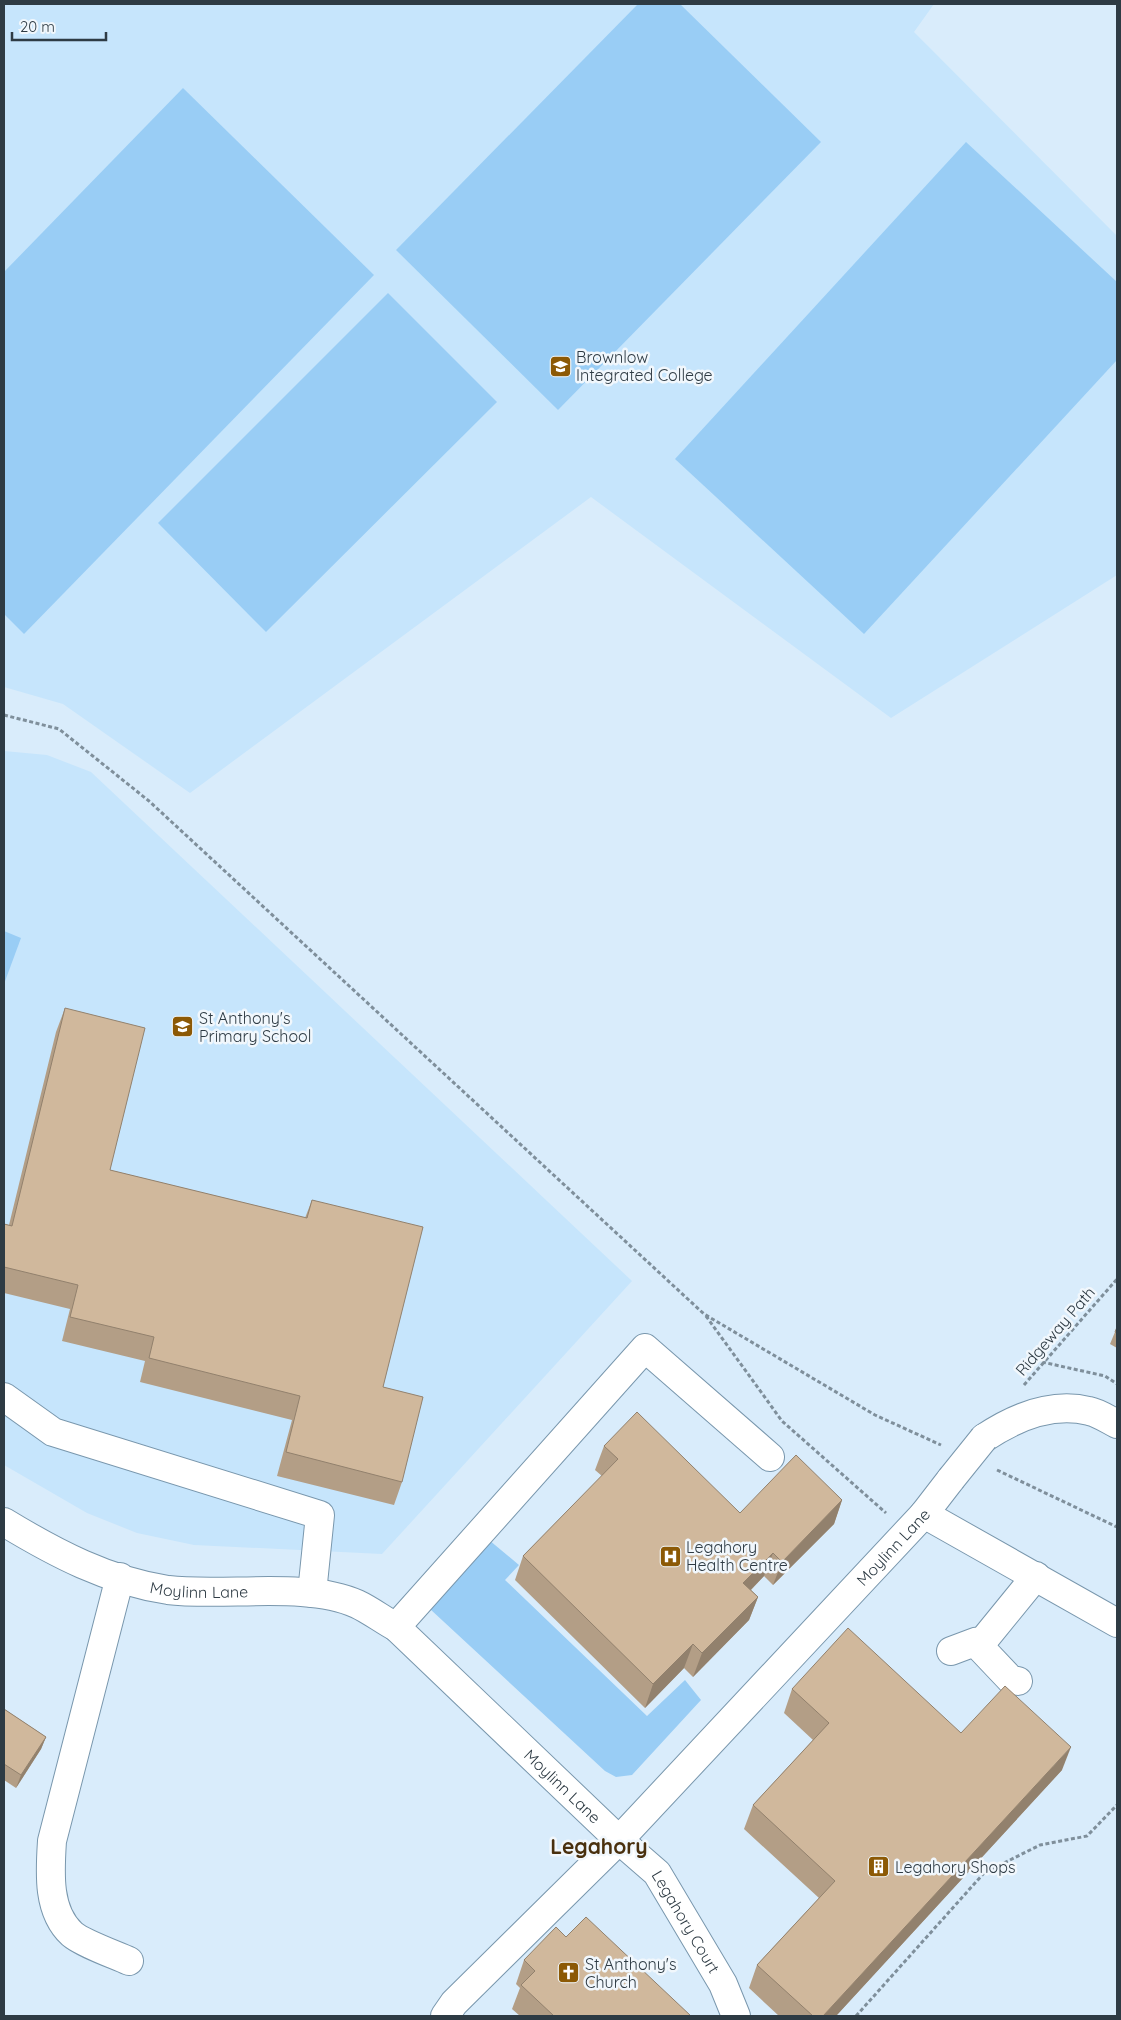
<svg xmlns="http://www.w3.org/2000/svg" width="1121" height="2020" viewBox="0 0 1121 2020" font-family="Quicksand,sans-serif">
<style>
.built{fill:#c6e5fc}
.green{fill:#99cdf5}
.lines{fill:none;stroke-linecap:round;stroke-linejoin:round}
.minor-casing{stroke:#7997ad;stroke-width:30}
.path{stroke:#7f8f9b;stroke-width:3;stroke-dasharray:4 2.5;stroke-linecap:butt}
.minor{stroke:#fff;stroke-width:28}
.minor-bridge-casing{stroke:#7997ad;stroke-width:30;stroke-linecap:butt}
.minor-bridge{stroke:#fff;stroke-width:28}
.wall{fill:#b39e86}
.shaded-wall{fill:#92816d}
.building{fill:#d0b89c;stroke:#92816d}
.labels{text-anchor:middle;stroke-width:5;stroke-linejoin:round;paint-order:stroke}
.poi-label{font-size:16px;fill:#2e3b44;stroke:#f1f7fc;text-anchor:start}
.street-label{font-size:16px;fill:#2e3b44;stroke:#f1f7fc}
.district-label{font-size:21px;font-weight:bold;fill:#49300e;stroke:#f1f7fc}
</style>
<rect width="100%" height="100%" fill="#d9ecfb"/>
<g class="built">
<path d="M4,4h930l-20,28 203,204v339l-226,143 -300,-221 -401,296 -127,-89 -59,-17z"/>
<path d="M4,751l43,4 44,17 541,509 -250,273 -188,-9 -57,-12 -50,-20 -83,-48z"/>
</g>
<g class="green">
<path d="M638,4h42l141,138 -263,268 -162,-160z"/>
<path d="M183,88l191,187 -350,359 -20,-20v-342z"/>
<path d="M966,142l151,140v78l-253,274 -189,-175z"/>
<path d="M388,293l109,109 -231,230 -108,-109z"/>
<path d="M4,931l17,7 -17,46z"/>
<path d="M489,1540l30,25 -14,15 142,136 38,-36 16,20 -69,75 -16,2 -11,-6 -175,-162z"/>
</g>
<g class="lines">
<defs>
<g id="minor">
<path d="M4,1397l49,35 267,83 -8,78"/>
<path d="M984,1438c30,-20 68,-36 105,-27 10,2 20,9 28,13"/>
<path d="M924,1514l193,109"/>
<path id="s1" d="M4,1522c51,31 104,59 164,68 55,7 139,-9 189,14 13,6 26,16 39,23l223,213 38,33 66,111 13,32"/>
<path d="M120,1577l-68,264c-2,31 -5,70 20,93 10,9 44,21 57,27"/>
<path d="M396,1627l249,-279 125,109"/>
<path d="M979,1646l57,-70"/>
<path d="M951,1651l24,-9 36,38 7,1"/>
<path id="s2" d="M445,2016l9,-13 165,-163 305,-326 27,-35"/>
</g>
</defs>
<use href="#minor" class="minor-casing"/>
<g class="path">
<path d="M4,715l55,14 90,72 555,513 171,101 66,30"/>
<path d="M706,1316l76,105 104,92"/>
<path d="M1042,1362l63,14 12,8"/>
<path d="M1024,1385l93,-106"/>
<path d="M997,1470l120,57"/>
<path d="M856,2016l128,-143 56,-28 47,-9 30,-31"/>
</g>
<use href="#minor" class="minor"/>
<defs>
<path id="minor-bridge" d="M951,1479l33,-41"/>
</defs>
<use href="#minor-bridge" class="minor-bridge-casing"/>
<use href="#minor-bridge" class="minor-bridge"/>
</g>
<g class="wall">
<path d="M65,1008l45,162 195,48 7,-18 71,187 19,95 -8,23 -117,-29 15,-56 -152,-38 5,-21 -83,-20 8,-32 -66,-16v-69l5,1 47,-193z"/>
<path d="M1117,1327v21l-7,-4 5,-12z"/>
<path d="M604,1446l136,67 102,-13 -8,24 -61,61 -9,-9 -13,14 7,7 -9,23 -56,57 -9,-9 -39,40 -130,-128 8,-24 79,-80 -7,-6z"/>
<path d="M792,1689l169,44 101,37 -226,246h-57l-30,-28 8,-23 62,-67 -75,-69 9,-24 60,-65 -29,-27z"/>
<path d="M4,1709l42,28 -5,12 -25,39 -12,-8z"/>
<path d="M566,1937l125,79h-171l-8,-7 8,-21 -4,-4 8,-24z"/>
</g>
<g class="shaded-wall">
<path d="M842,1500l-8,24 -61,61 9,-23z"/>
<path d="M773,1553l-9,23 -29,30 8,-23z"/>
<path d="M758,1597l-9,23 -56,57 9,-24z"/>
<path d="M693,1644l-9,24 -39,40 8,-24z"/>
<path d="M46,1737l-5,12 -25,39 5,-13z"/>
<path d="M1071,1747l-9,23 -226,246h-13z"/>
</g>
<g class="building">
<path d="M65,1008l80,20 -35,142 197,48 5,-18 111,27 -40,160 40,10 -21,85 -116,-30 14,-56 -151,-38 5,-21 -84,-20 8,-32 -74,-18v-43l8,2z"/>
<path d="M1117,1327v6l-2,-1z"/>
<path d="M637,1412l103,101 56,-58 46,45 -60,62 -9,-9 -30,30 15,14 -56,56 -9,-9 -40,40 -130,-128 95,-97 -14,-13z"/>
<path d="M848,1628l113,105 44,-47 66,61 -248,269h-10l-56,-51 78,-84 -82,-76 76,-82 -37,-34z"/>
<path d="M4,1709l42,28 -25,38 -17,-11z"/>
<path d="M586,1917l105,99h-137l-33,-31 14,-14 -11,-11 32,-33 10,10z"/>
</g>
<defs>
<symbol id="school-square" viewBox="-11 -11 22 22"><rect x="-9" y="-9" width="18" height="18" rx="4" fill="#8c5905" stroke="#f1f7fc"/><path d="M0-5L7-2L0 1L-7-2ZM-4 1L0 2.5L4 1V4Q0 6-4 4Z" fill="#fff"/></symbol>
<symbol id="hospital-square" viewBox="-11 -11 22 22"><rect x="-9" y="-9" width="18" height="18" rx="4" fill="#8c5905" stroke="#f1f7fc"/><path d="M-5-5h3v3.5h4V-5h3V5h-3V1.5h-4V5h-3Z" fill="#fff"/></symbol>
<symbol id="building-square" viewBox="-11 -11 22 22"><rect x="-9" y="-9" width="18" height="18" rx="4" fill="#8c5905" stroke="#f1f7fc"/><path d="M-4-6H4V6H1V3H-1V6H-4ZM-2.5-4.3h1.7v1.8h-1.7ZM.8-4.3h1.7v1.8H.8ZM-2.5-1h1.7V.8h-1.7ZM.8-1h1.7V.8H.8Z" fill="#fff"/></symbol>
<symbol id="church-square" viewBox="-11 -11 22 22"><rect x="-9" y="-9" width="18" height="18" rx="4" fill="#8c5905" stroke="#f1f7fc"/><path d="M-1.2-6h2.4v3.5h3.3v2.4h-3.3V6h-2.4V-.1h-3.3v-2.4h3.3Z" fill="#fff"/></symbol>
</defs>
<g fill-rule="evenodd">
<use href="#school-square" x="548" y="354" width="25" height="25"/>
<use href="#school-square" x="170" y="1014" width="25" height="25"/>
<use href="#hospital-square" x="658" y="1544" width="25" height="25"/>
<use href="#building-square" x="866" y="1854" width="25" height="25"/>
<use href="#church-square" x="556" y="1960" width="25" height="25"/>
</g>
<g class="labels">
<g class="poi-label">
<text x="576" y="363">Brownlow<tspan x="576" dy="18">Integrated College</tspan></text>
<text x="199" y="1024">St Anthony's<tspan x="199" dy="18">Primary School</tspan></text>
<text x="686" y="1553">Legahory<tspan x="686" dy="18">Health Centre</tspan></text>
<text x="895" y="1873">Legahory Shops</text>
<text x="585" y="1970">St Anthony's<tspan x="585" dy="18">Church</tspan></text>
</g>
<g class="street-label">
<text transform="translate(1055 1331) rotate(-49)" y="6">Ridgeway Path</text>
<text dy="6" stroke="none"><textPath href="#s2" startOffset="649">Moylinn Lane</textPath></text>
<text dy="6" stroke="none"><textPath href="#s1" startOffset="210">Moylinn Lane</textPath></text>
<text dy="6" stroke="none"><textPath href="#s1" startOffset="645">Moylinn Lane</textPath></text>
<text dy="6" stroke="none"><textPath href="#s1" startOffset="830">Legahory Court</textPath></text>
</g>
<g class="district-label">
<text x="599" y="1854">Legahory</text>
</g>
</g>
<rect width="1121" height="2020" fill="none" stroke="#2e3b44" stroke-width="10"/>
<path d="M12 32v8h94v-8" fill="none" stroke="#2e3b44" stroke-width="2.5"/>
<text x="20" y="32" font-size="15" fill="#2e3b44" stroke="#f1f7fc" stroke-width="4" paint-order="stroke">20 m</text>
</svg>
